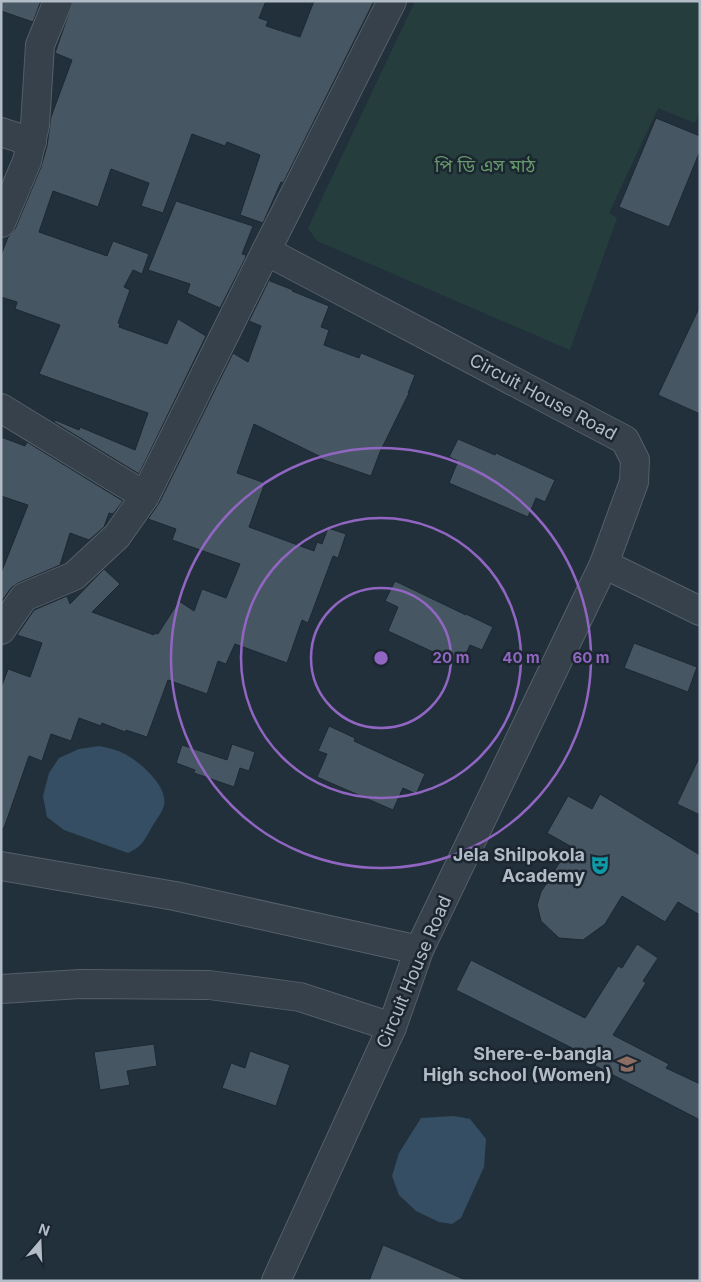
<svg xmlns="http://www.w3.org/2000/svg" width="701" height="1282" viewBox="0 0 701 1282" font-family="Inter,'Noto Sans Bengali',sans-serif">
<style>
.green{fill:#253e3d}
.water{fill:#354e63}
.building{fill:#465662;stroke:#1d2832}
.lines{fill:none;stroke-linecap:round;stroke-linejoin:round}
.minor-casing{stroke:#545f69;stroke-width:30}
.minor{stroke:#36414b;stroke-width:28}
.ring{fill:none;stroke:#9166c2;stroke-width:2.5}
.labels{text-anchor:middle;stroke-width:5;stroke-linejoin:round;paint-order:stroke}
.park-label{font-size:18px;fill:#67996c;stroke:#1b2630}
.street-label{font-size:18px;fill:#b1bcc7;stroke:#1b2630}
.poi-label{font-size:18px;font-weight:bold;fill:#b1bcc7;stroke:#1b2630;text-anchor:end}
.centre{fill:#9166c2;stroke:#1b2630;stroke-width:2.5}
.ring-label{font-size:15px;text-anchor:middle;font-weight:bold;fill:#9166c2;stroke:#1b2630;stroke-width:5;stroke-linejoin:round;paint-order:stroke}
</style>
<rect width="100%" height="100%" fill="#22303b"/>
<path class="green" d="M415,1h285v110l-5,12 -37,-15 -49,105 8,5 -47,132 -253,-109 -9,-13z"/>
<g class="water">
<path d="M99,746c10,2 18,4 26,8 15,8 43,32 39,51 -1,6 -7,14 -11,20 -8,14 -10,21 -25,28l-64,-23 -17,-13 -4,-21 6,-23 10,-15 20,-9z"/>
<path d="M454,1116l16,3 16,20 -2,28 -23,51 -9,6 -13,-2 -23,-11 -17,-16 -7,-19 7,-23 22,-35z"/>
</g>
<g class="building">
<path d="M1,1h40l-8,21 -32,-11z"/>
<path d="M73,1h193l-7,17 9,3 -2,5 34,11 14,-36h60l-91,182 -2,-1 -18,41 -23,-8 20,-60 -33,-13 -2,4 -33,-12 -29,79 -22,-7 8,-23 -38,-14 -13,38 -45,-16 -14,41 68,24 6,-15 36,13 -7,20 -9,-4 -9,17 6,3 -12,33 2,1 -1,3 48,17 11,-25 28,17 -67,138 -85,-52 1,-2 24,10 1,-3 55,23 13,-37 -109,-39 21,-49 -45,-16 2,-7 -16,-5v-42l7,-18 7,-8 26,-62 6,-21 4,-29 21,-57 -17,-7z"/>
<path d="M656,118l44,18v15l-31,76 -50,-20z"/>
<path d="M176,201l77,25 -11,28 4,1 -1,4 -25,49 -33,-15 3,-9 -42,-14z"/>
<path d="M270,278v3l23,9 -1,1 37,15 -8,21 8,3 -5,15 35,13 2,-5 54,22 -7,18h1l-29,59 -9,24 -50,-17v-2l-67,-33 -17,49 28,10 -16,44 65,24 3,-9 5,2 6,-16 18,6 -8,24 -5,-2 -25,67 -6,-3 -15,43 -52,-19 -9,20 -8,-3 -11,33 -39,-14 -21,57 -21,-7 -1,2 -23,-9 -1,3 -22,-8 -8,23 -20,-7 -9,27 -13,-5 -25,72h-3v-140l7,-19 22,8 12,-34 -25,-8 17,-25 33,-14 3,8 34,-35 16,15 -28,28 62,23v-2l4,1 21,-33 15,10 8,-22 24,9 14,-34 -68,-24 4,-11 -28,-10 11,-16 74,-150 15,9 13,-36 -12,-5z"/>
<path d="M700,306v108l-42,-19z"/>
<path d="M1,437l24,9 2,-4 96,59 -10,13 -4,-1 -5,14 -15,13 -19,-7 -10,32 -42,18 -7,5 -10,14v-29l27,-68 -27,-9z"/>
<path d="M458,439l37,16 1,-2 59,27 -10,22 -9,-4 -8,19 -79,-34 9,-22 -9,-4z"/>
<path d="M395,581l71,34v-1l27,13 -11,23 -12,-5 -9,20 -73,-34 10,-24 -13,-6z"/>
<path d="M634,643l63,24 -9,25 -64,-24z"/>
<path d="M329,726l26,12 -1,3 71,33 -9,20 -13,-6 -10,22 -76,-33 10,-23 -9,-3z"/>
<path d="M232,744l23,8 -6,19 -9,-3 -6,19 -40,-14 1,-3 -19,-7 6,-18 45,15z"/>
<path d="M700,756v59l-23,-11z"/>
<path d="M600,794l100,61v60l-22,-13 -13,20 -43,-26 -17,28 -22,16 -24,-2 -18,-17 -4,-16 4,-13 29,-46 -23,-13 21,-37 24,13z"/>
<path d="M637,944l21,14 -15,23 3,2 -33,52 56,29 -3,4 34,16v36l-110,-57 2,-5 -136,-68 15,-30 114,58 33,-52 4,2z"/>
<path d="M154,1044l3,22 -30,5 3,14 -30,5 -6,-38z"/>
<path d="M250,1051l40,14 -14,41 -54,-18 9,-25 14,5z"/>
<path d="M383,1245l27,11 58,25h-99z"/>
</g>
<g class="lines">
<defs>
<g id="minor">
<path d="M1,132l31,10"/>
<path d="M1,223l26,-62 8,-36 5,-80 18,-44"/>
<path d="M1,408l144,88 -28,40 -43,40 -50,21 -23,33"/>
<path d="M145,496l121,-245"/>
<path d="M604,564l96,47"/>
<path d="M1,866l174,30 244,54"/>
<path d="M1,989l79,-5 129,1 91,12 92,30"/>
<path d="M276,1281l116,-254 27,-77 185,-386 30,-82 1,-22 -10,-20 -359,-189 126,-250"/>
</g>
</defs>
<use href="#minor" class="minor-casing"/>
<use href="#minor" class="minor"/>
</g>
<g class="ring">
<circle cx="381" cy="658" r="70"/>
<circle cx="381" cy="658" r="140"/>
<circle cx="381" cy="658" r="210"/>
</g>
<defs>
<symbol id="theatre-bare" viewBox="-9 -9 18 18"><path d="M-5-5.5Q0-4 5-5.5V0Q5 5 0 6Q-5 5-5 0ZM-3.3-2.5H-1v1.5H-3.3ZM1-2.5H3.3v1.5H1ZM-2.8 1Q0 5.5 2.8 1Z" fill="#0f9aa8" stroke="#1b2630" stroke-width="2.5" paint-order="stroke"/></symbol>
<symbol id="school-bare" viewBox="-9 -9 18 18"><path d="M0-5L7-2L0 1L-7-2ZM-4 1L0 2.5L4 1V4Q0 6-4 4Z" fill="#8d6e63" stroke="#1b2630" stroke-width="2.5" paint-order="stroke"/></symbol>
</defs>
<g fill-rule="evenodd">
<use href="#theatre-bare" x="586" y="851" width="28" height="28"/>
<use href="#school-bare" x="613" y="1050" width="28" height="28"/>
</g>
<g class="labels">
<g class="park-label">
<text x="485" y="172">পি ডি এস মাঠ</text>
</g>
<g class="street-label">
<text transform="translate(543 397) rotate(28)" y="6">Circuit House Road</text>
<text transform="translate(414 972) rotate(-67)" y="6">Circuit House Road</text>
</g>
<g class="poi-label">
<text x="585" y="861">Jela Shilpokola<tspan x="585" dy="21">Academy</tspan></text>
<text x="612" y="1060">Shere-e-bangla<tspan x="612" dy="21">High school (Women)</tspan></text>
</g>
</g>
<circle cx="381" cy="658" r="8" class="centre"/>
<g class="ring-label">
<text x="451" y="663">20 m</text>
<text x="521" y="663">40 m</text>
<text x="591" y="663">60 m</text>
</g>
<rect width="701" height="1282" fill="none" stroke="#b1bcc7" stroke-width="5"/>
<g transform="translate(40 1242) rotate(19)" stroke="#1b2630" stroke-width="4" paint-order="stroke">
<path d="M0-4L9 19L0 12L-9 19Z" fill="#b1bcc7"/>
<text y="-8" font-size="14" font-weight="bold" text-anchor="middle" fill="#b1bcc7">N</text>
</g>
</svg>
